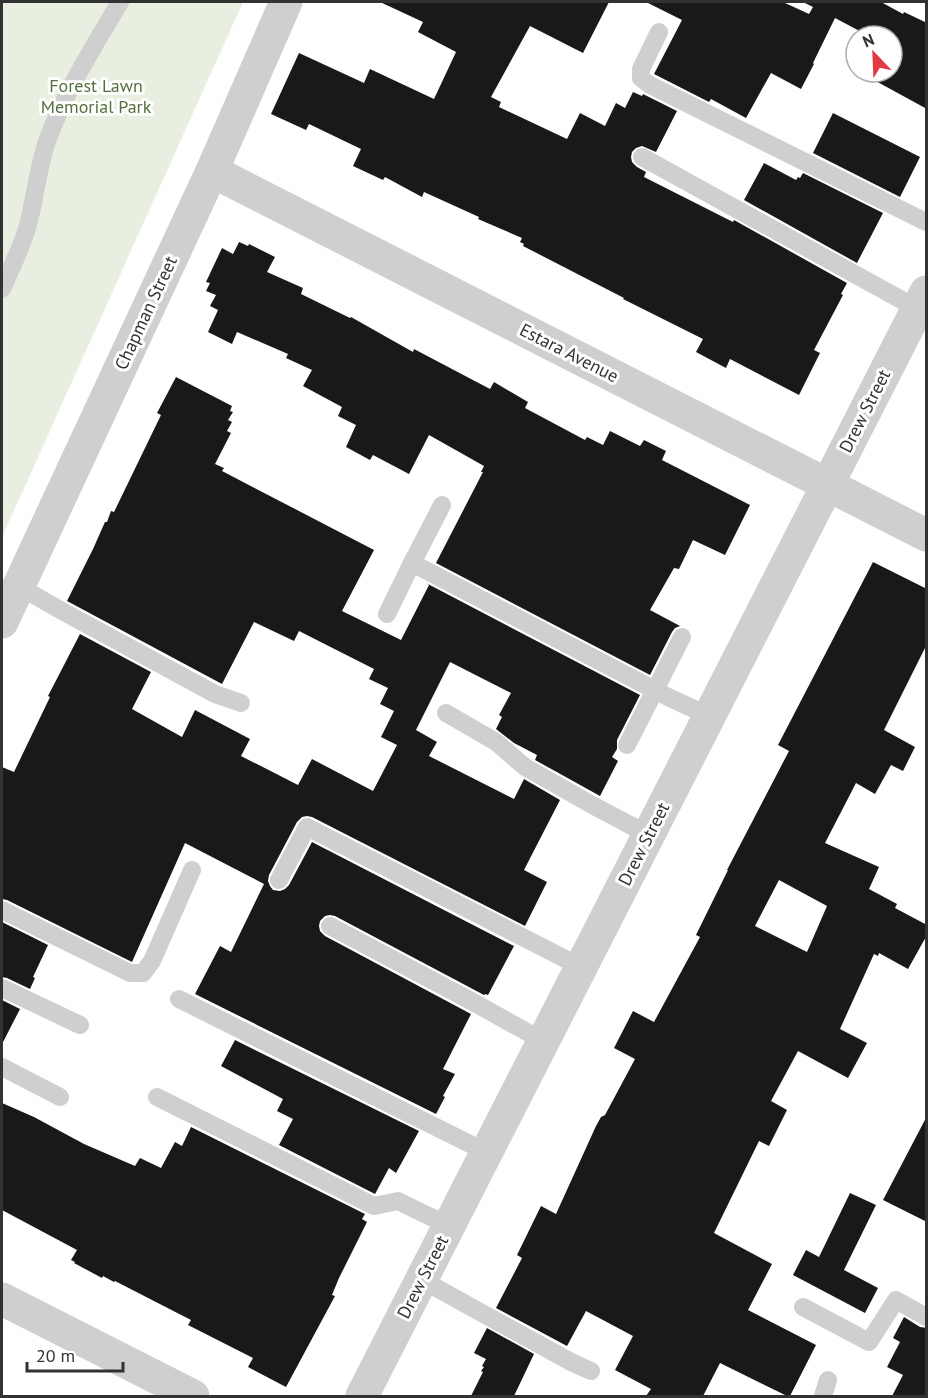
<svg xmlns="http://www.w3.org/2000/svg" width="928" height="1398" viewBox="0 0 928 1398" font-family="'PT Sans',sans-serif">
<style>
.green{fill:#e8eee0}
.building{fill:#191919;fill-rule:evenodd}
.lines{fill:none;stroke-linecap:round;stroke-linejoin:round}
.service{stroke:#cfcfcf;stroke-width:18}
.minor{stroke:#cfcfcf;stroke-width:33}
.labels{text-anchor:middle;stroke-width:6;stroke-linejoin:round;paint-order:stroke}
.park-label{font-size:18px;fill:#556f3e;stroke:#fff}
.street-label{font-size:18px;fill:#323232;stroke:#fff}
</style>
<rect width="100%" height="100%" fill="#fff"/>
<path class="green" d="M2,2h241l-241,535z"/>
<g class="building">
<path d="M380,2h229l-26,51 -53,-27 -39,71 10,5 -2,5 68,32 13,-26 25,13 11,-23 9,5 8,-16 9,4 1,-2 34,17 -21,41 -14,-6 -6,2 -4,4 -1,5 1,5 5,5 9,5 -2,5 89,45 1,-2 113,63 -6,11 2,1 -29,55 6,3 -21,42 -69,-36 -4,9 -30,-16 7,-13 -80,-40 1,-1 -101,-52 1,-2 -4,-2 2,-4 -44,-19 1,-2 -55,-25 -2,5 -37,-20 -2,3 -30,-14 8,-17 -52,-25 -3,6 -35,-16 28,-61 65,30 6,-14 64,30 22,-47 -38,-20 5,-10z"/>
<path d="M646,2h137l26,12 4,-7 -10,-5h78l22,12 1,-2 23,11v86l-55,-30 4,-7h16v-36h-23l-34,-18 -22,45 1,1 -13,25 -30,-16 -25,45 -35,-19 -2,3 -55,-28 28,-54z"/>
<path d="M833,113l87,44 -20,40 -87,-44z"/>
<path d="M764,163l32,17 2,-3 2,1 3,-5 80,40 -26,50 -113,-63z"/>
<path d="M239,242l9,4 1,-2 26,13 -8,15 36,16 -2,6 49,24 1,-1 62,35 1,-3 76,40 4,-7 34,20 -3,6 60,32 2,-3 16,8 7,-14 30,15 4,-6 22,11 -4,9 88,45 -25,50 -32,-15 -14,29 -5,-1 -24,42 30,16 -5,2 -3,4 -22,43 -214,-112 47,-91h-2l3,-6 -55,-31 -20,39 -36,-19 -3,5 -24,-13 10,-22 -18,-9 4,-9 -39,-21 9,-16 -26,-12 2,-4 -51,-22 -5,12 -24,-12 10,-22 -8,-4 6,-11 -10,-4 4,-8 -4,-1 16,-34 11,6z"/>
<path d="M176,377l56,29 -2,5 3,1 -5,8 4,2 -5,9 4,2 -16,31 9,4 -2,3 152,79 -32,61 59,29 28,-55 -3,-2 214,112 -23,45v9l-5,8 6,4 -18,35 -65,-36 2,-5 -23,-12 -18,-14 6,-12 -3,-2 12,-22 -61,-31 -34,68 21,12 -8,14 85,43 10,-20 36,21 -36,70 23,12 -22,44 -213,-109 -5,-1 -5,1 -5,5 -28,53 -1,6 2,5 3,4 7,1 5,-2 4,-4 23,-43 202,104 -26,49 -3,-1 -1,1 -149,-79 -5,-1 -5,1 -5,5 -1,5 1,5 5,5 146,78 -28,55 12,5 -12,22 2,1 -9,17 -241,-120 25,-48 11,6 33,-68 -79,-41 -53,119 -125,-62 -5,-1v-132l12,5 36,-75 -2,-1 32,-62 71,38 -19,37 50,28 13,-27 55,29 -9,17 57,29 14,-26 61,32 24,-46 -16,-8 13,-26 -14,-7 8,-16 -19,-9 5,-10 -75,-38 -5,10 -40,-19 -32,62 -155,-83 26,-52 12,-27h2l4,-11 3,1 47,-97 -4,-2z"/>
<path d="M873,562l54,27v55l-43,86 31,17 -12,24 -12,-6 -16,29 -19,-11 -31,60 54,24 -10,22 28,15 -2,4 32,17v10l-19,34 -29,-16 -1,3 -4,-2 -34,75 27,14 -19,35 -50,-27 -27,50 16,9 -18,36 -10,-5 -45,92 58,31 -24,46 68,35 -26,51h-3l-67,-33 -17,33h-57l5,-7 -36,-19 18,-34 -47,-25 -19,35 -71,-38 26,-50 -5,-3 24,-49 15,8 40,-88 5,-9 4,-2 30,-56 -21,-11 19,-37 21,11 46,-85 -4,-2 32,-65h-1l62,-119 -11,-6zM779,880l48,26 -20,46 -52,-26z"/>
<path d="M2,922l46,23 -15,32 2,1 -5,11 -23,-11 -5,-1z"/>
<path d="M2,1000l18,9 -18,35z"/>
<path d="M235,1040l184,91 -23,42 -7,-5 -14,26 -96,-49 14,-26 -16,-8 6,-12 -62,-33z"/>
<path d="M2,1103l32,14 50,27 51,22 5,-8 21,10 14,-26 7,4 9,-19 174,87 -3,5 5,3 -28,56 -7,17 3,1 -49,91 -38,-20 5,-9 -65,-33 3,-5 -76,-39 -1,1 -11,-6 -1,2 -28,-15 1,-1 -4,-2 6,-10 -75,-40z"/>
<path d="M927,1116v106l-44,-22z"/>
<path d="M850,1193l26,12 -32,65 34,18 -13,25 -72,-38 13,-25 13,7z"/>
<path d="M904,1317l16,10 7,1v68h-35l11,-21 -16,-8 13,-25 -7,-4z"/>
<path d="M487,1328l47,26 -20,42h-43l12,-24 -2,-1 3,-4 -2,-1 4,-7 -12,-6z"/>
</g>
<g class="lines">
<g class="service">
<path d="M659,32l-18,37v9l9,7 276,137"/>
<path d="M642,157l276,152"/>
<path d="M2,289c9,-21 20,-42 26,-64 8,-30 10,-61 21,-89 18,-48 46,-91 71,-134"/>
<path d="M412,563l30,-58"/>
<path d="M18,586l44,25 153,83 26,9"/>
<path d="M387,614l25,-51 256,134 41,19"/>
<path d="M446,713l50,29 29,25 69,39 55,29"/>
<path d="M627,745l55,-108"/>
<path d="M279,880l28,-53 274,140"/>
<path d="M2,910l128,63h13l9,-12 40,-91"/>
<path d="M330,926l143,76 70,39"/>
<path d="M2,988l78,37"/>
<path d="M179,999l307,153"/>
<path d="M2,1067l58,30"/>
<path d="M157,1097l217,109 24,-5 51,25"/>
<path d="M422,1280l149,82 20,9"/>
<path d="M803,1307l66,35 27,-42 30,17"/>
<path d="M823,1396l5,-16"/>
</g>
<g class="minor">
<path d="M212,171l714,364"/>
<path d="M2,622l210,-451 74,-169"/>
<path d="M2,1299l191,97"/>
<path d="M362,1396l564,-1104"/>
</g>
</g>
<g class="labels">
<g class="park-label">
<text x="96" y="92">Forest Lawn<tspan x="96" dy="21">Memorial Park</tspan></text>
</g>
<g class="street-label">
<text transform="translate(146 313) rotate(-65)" y="6">Chapman Street</text>
<text transform="translate(569 353) rotate(27)" y="6">Estara Avenue</text>
<text transform="translate(865 411) rotate(-63)" y="6">Drew Street</text>
<text transform="translate(644 844) rotate(-63)" y="6">Drew Street</text>
<text transform="translate(423 1277) rotate(-63)" y="6">Drew Street</text>
</g>
</g>
<rect width="928" height="1398" fill="none" stroke="#323232" stroke-width="6"/>
<g transform="translate(874 54) rotate(337)"><circle r="28" fill="#ffffff" stroke="#adadad" stroke-width="1.5"/>
<path d="M0-4.5L10 22L0 15L-10 22Z" fill="#e63745"/>
<text y="-9" font-size="16" font-weight="bold" text-anchor="middle" fill="#323232">N</text>
</g>
<path d="M27 1362v9h96v-9" fill="none" stroke="#323232" stroke-width="3"/>
<text x="36" y="1362" font-size="18" fill="#323232" stroke="#ffffff" stroke-width="4.5" paint-order="stroke">20 m</text>
</svg>
